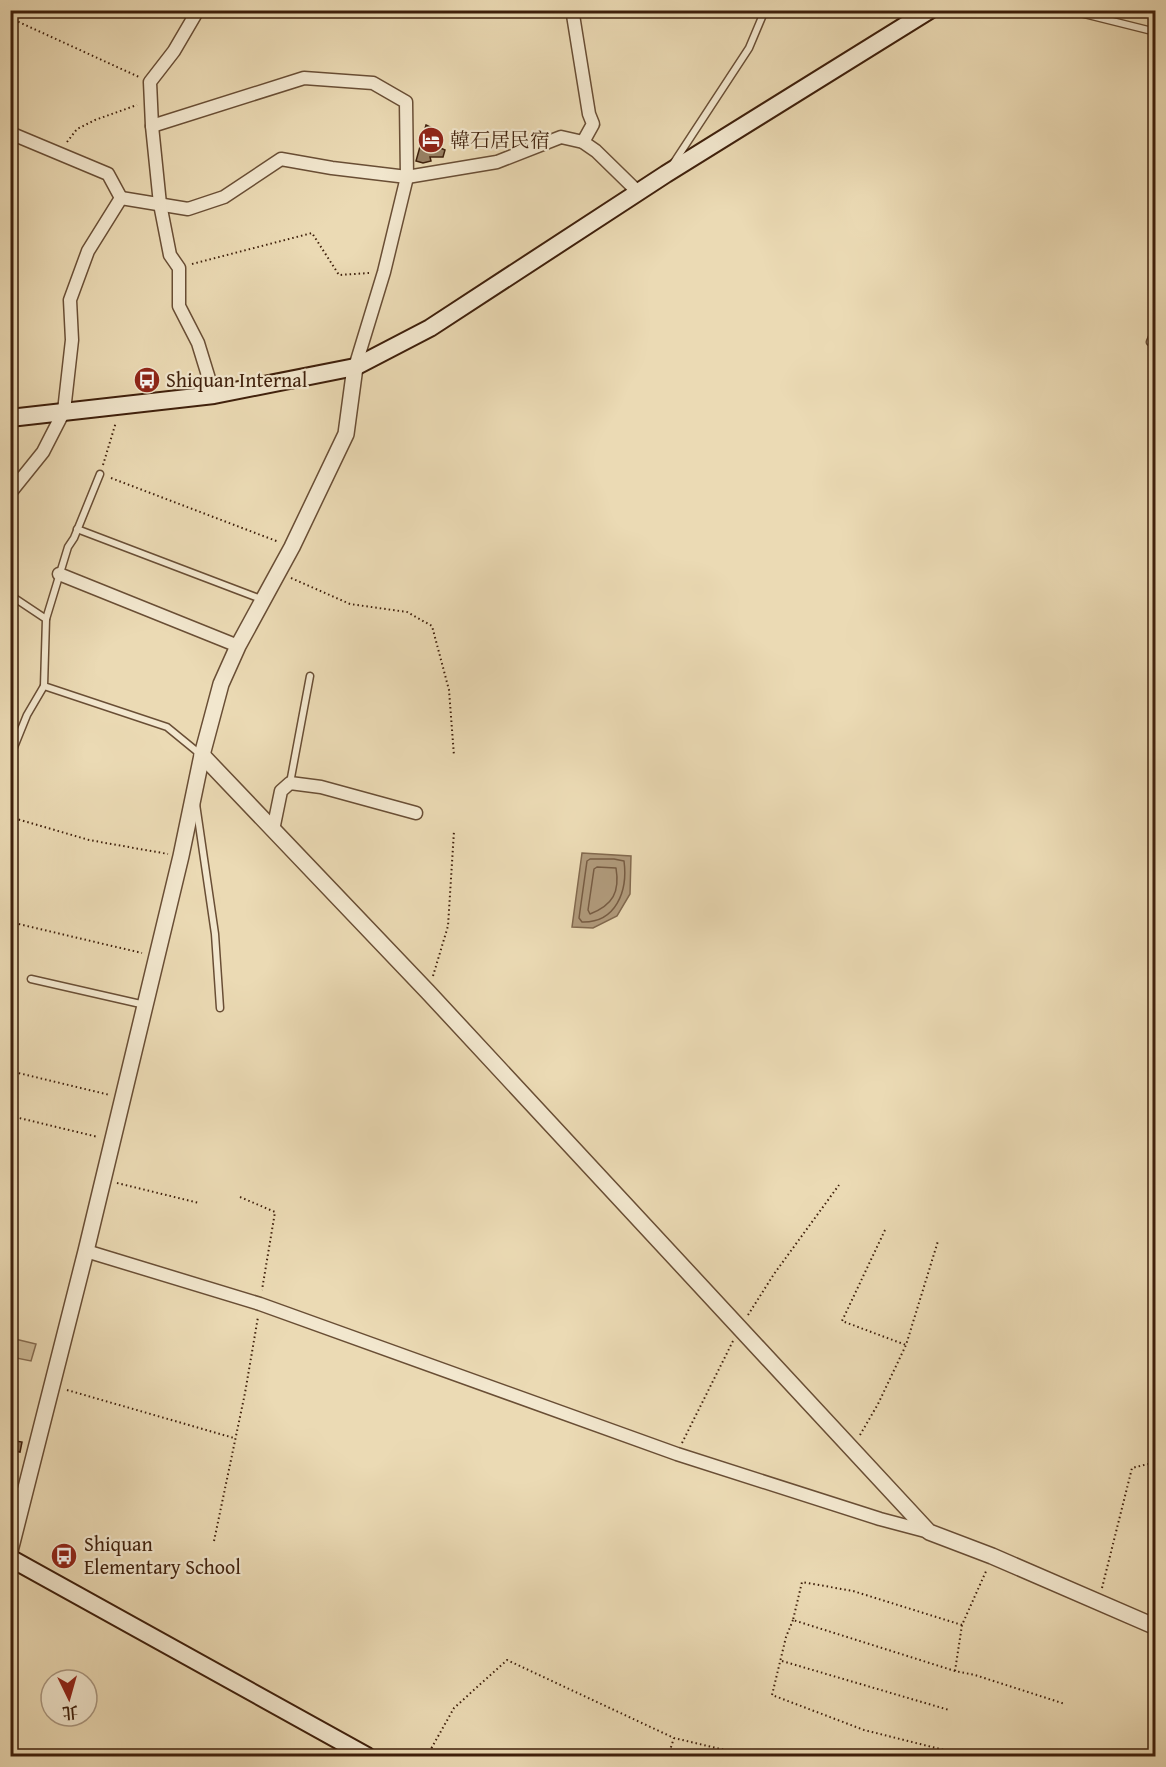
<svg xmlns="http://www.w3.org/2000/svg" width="1166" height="1767" viewBox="0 0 1166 1767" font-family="'Gentium Book Plus','Noto Serif TC',serif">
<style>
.green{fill:#ceba97;stroke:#866c51;stroke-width:1.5}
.water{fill:#b09a7b;stroke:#82694e;stroke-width:1.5}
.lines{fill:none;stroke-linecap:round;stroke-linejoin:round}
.shore{stroke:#775c43;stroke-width:1.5}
.building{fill:#988063;stroke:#3e1f0b;stroke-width:1.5}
.service-casing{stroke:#694e35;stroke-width:9}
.minor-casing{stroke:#694e35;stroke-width:15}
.tertiary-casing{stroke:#694e35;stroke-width:18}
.secondary-casing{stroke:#3e1f0b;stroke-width:20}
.path{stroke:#3e1f0b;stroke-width:2;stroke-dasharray:1.5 3;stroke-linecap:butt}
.service{stroke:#f2e7ce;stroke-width:6}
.minor{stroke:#f2e7ce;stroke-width:12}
.tertiary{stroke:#f2e7ce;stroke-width:15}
.secondary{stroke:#f2e7ce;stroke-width:16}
.labels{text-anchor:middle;stroke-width:4.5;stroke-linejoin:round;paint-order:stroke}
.poi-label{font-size:20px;fill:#3e1f0b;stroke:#f2e7ce;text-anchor:start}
</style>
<rect width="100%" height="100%" fill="#ebdab4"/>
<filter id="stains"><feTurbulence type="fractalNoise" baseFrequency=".00333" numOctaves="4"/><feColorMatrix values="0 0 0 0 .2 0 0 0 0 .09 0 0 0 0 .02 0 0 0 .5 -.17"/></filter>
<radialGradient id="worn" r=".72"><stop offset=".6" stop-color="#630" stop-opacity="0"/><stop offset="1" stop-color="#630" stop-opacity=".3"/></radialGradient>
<path class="green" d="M11,1338l25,6 -5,17 -20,-4z"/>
<path class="water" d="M582,853l49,3 -1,38 -13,22 -24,12 -21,-1z"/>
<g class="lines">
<g class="shore">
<path d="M590,859h24l10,2c4,30 -8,62 -42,61l-3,-4 8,-57z"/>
<path d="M597,867l19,1c4,24 -3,37 -26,46l-2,-4 6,-41z"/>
</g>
</g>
<g class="building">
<path d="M426,125l14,7 -2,15 7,3 -2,7h-13l1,4 -8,2 -7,-2z"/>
<path d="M10,1440l12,2 -2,10 -10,-2z"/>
</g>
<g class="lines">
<defs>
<g id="service">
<path d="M1068,10l88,22"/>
<path d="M673,164l76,-116 16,-38"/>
<path d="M1150,342l6,-14"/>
<path d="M77,529l184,70"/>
<path d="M10,595l36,24 -2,67 123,41 33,27"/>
<path d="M46,619l22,-72 6,-9 26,-64"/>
<path d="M10,757l17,-42 17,-29"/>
<path d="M290,783l20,-107"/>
<path d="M196,804l19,130 5,74"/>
<path d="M31,979l114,26"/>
</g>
<g id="minor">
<path d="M198,10l-24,41 -24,31 2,44 8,78 10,51 9,13v38l19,37 16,52"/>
<path d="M574,10l-1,5 16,99 4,10 -10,18"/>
<path d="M152,126l152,-48 69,5 33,19 1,75 -23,95 -29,95"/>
<path d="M10,133l98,41 13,24 -33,53 -18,49 2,40 -8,71 -21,41 -33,41"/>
<path d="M121,198l67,11 36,-12 57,-38 51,9 75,9 90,-15 64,-25 22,5 13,9 43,42"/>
<path d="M59,574l179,72"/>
<path d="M273,830l8,-39 9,-8 31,4 95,26"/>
<path d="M86,1251l174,53 417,150 203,65 49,13"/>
</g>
<g id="tertiary">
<path d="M202,755l226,237 501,540 63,24 164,71"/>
<path d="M10,1551l76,-300 95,-395 21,-101 19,-71 17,-38 54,-99 54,-113 9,-67"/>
</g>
<g id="secondary">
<path d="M10,418l204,-23 141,-28 75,-39 236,-154 264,-164"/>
<path d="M10,1558l357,198"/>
</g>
</defs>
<use href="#service" class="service-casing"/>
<use href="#minor" class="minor-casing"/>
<use href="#tertiary" class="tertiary-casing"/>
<use href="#secondary" class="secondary-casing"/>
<g class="path">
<path d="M10,18l129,59"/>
<path d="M67,142l10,-13 18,-9 42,-15"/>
<path d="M192,264l120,-31 27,42 30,-2"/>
<path d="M103,465l13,-43"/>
<path d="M111,478l168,64"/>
<path d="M291,578l59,26 57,8 25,14 17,64 5,66"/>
<path d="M10,817l79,23 79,14"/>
<path d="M10,922l132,31"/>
<path d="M433,976l15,-50 6,-95"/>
<path d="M10,1071l100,24"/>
<path d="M11,1116l87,21"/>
<path d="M117,1183l82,20"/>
<path d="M240,1197l35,15 -13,78"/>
<path d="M885,1230l-43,91 64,24"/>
<path d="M748,1315l26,-41 65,-89"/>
<path d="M67,1390l167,48"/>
<path d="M860,1435l18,-31 28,-59 32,-104"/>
<path d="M682,1443l51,-102"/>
<path d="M214,1541l31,-148 13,-76"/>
<path d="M1102,1588l30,-120 24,-6"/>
<path d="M793,1620l-7,17 -14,58 92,35 80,20 19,6"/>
<path d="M962,1625l-109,-34 -51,-9 -9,38 162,51 20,4 90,29"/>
<path d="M782,1661l167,49"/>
<path d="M955,1671l7,-46 25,-56"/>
<path d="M427,1756l27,-48 53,-48 167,78 76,18"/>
<path d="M668,1756l6,-18"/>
</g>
<use href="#service" class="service"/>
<use href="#minor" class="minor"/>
<use href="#tertiary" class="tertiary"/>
<use href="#secondary" class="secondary"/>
</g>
<defs>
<symbol id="hotel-disc" viewBox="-11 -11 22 22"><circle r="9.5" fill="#8f2418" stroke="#f2e7ce"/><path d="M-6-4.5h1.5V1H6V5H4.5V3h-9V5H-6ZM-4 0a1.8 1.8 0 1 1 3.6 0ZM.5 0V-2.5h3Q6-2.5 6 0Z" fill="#fff"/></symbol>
<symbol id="bus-disc" viewBox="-11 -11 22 22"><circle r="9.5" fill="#8f2418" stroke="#f2e7ce"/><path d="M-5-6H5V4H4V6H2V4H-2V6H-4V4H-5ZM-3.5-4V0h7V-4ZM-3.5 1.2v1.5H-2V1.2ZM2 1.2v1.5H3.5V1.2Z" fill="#fff"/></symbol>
</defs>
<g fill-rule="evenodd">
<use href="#hotel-disc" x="416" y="125" width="30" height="30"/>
<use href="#bus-disc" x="132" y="365" width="30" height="30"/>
<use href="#bus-disc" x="49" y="1541" width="30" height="30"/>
</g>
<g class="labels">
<g class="poi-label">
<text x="450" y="147">韓石居民宿</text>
<text x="166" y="387">Shiquan Internal</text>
<text x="84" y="1551">Shiquan<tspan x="84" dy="23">Elementary School</tspan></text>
</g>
</g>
<rect width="1166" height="1767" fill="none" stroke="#ebdab4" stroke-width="36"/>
<rect x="12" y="12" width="1142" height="1743" fill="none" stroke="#3e1f0b" stroke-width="3"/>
<rect x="18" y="18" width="1130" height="1731" fill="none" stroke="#3e1f0b" stroke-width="1.5"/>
<g transform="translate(69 1698) rotate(175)"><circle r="28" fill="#f2e7ce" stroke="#aa9780" stroke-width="1.5"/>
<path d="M0-4.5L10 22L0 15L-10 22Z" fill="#8f2418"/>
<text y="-9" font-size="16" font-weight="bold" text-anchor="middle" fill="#3e1f0b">北</text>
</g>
<rect width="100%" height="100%" filter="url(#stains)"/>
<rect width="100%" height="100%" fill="url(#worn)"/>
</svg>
